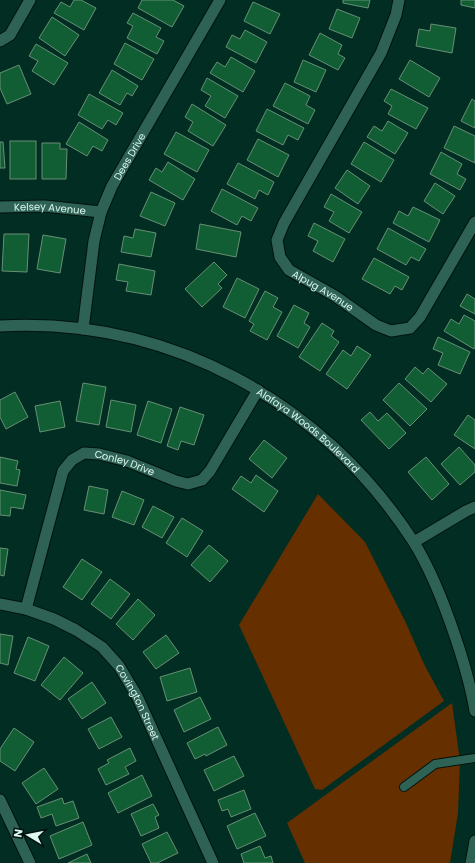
<svg xmlns="http://www.w3.org/2000/svg" width="475" height="863" viewBox="0 0 475 863" font-family="Poppins,sans-serif">
<style>
.green{fill:#652f00}
.building{fill:#115e35;stroke:#678f74}
.lines{fill:none;stroke-linecap:round;stroke-linejoin:round}
.service-casing{stroke:#00130d;stroke-width:10}
.minor-casing{stroke:#00130d;stroke-width:13}
.tertiary-casing{stroke:#00130d;stroke-width:13}
.service{stroke:#2e6255;stroke-width:8}
.minor{stroke:#2e6255;stroke-width:11}
.tertiary{stroke:#2e6255;stroke-width:11}
.labels{text-anchor:middle;stroke-width:3.5;stroke-linejoin:round;paint-order:stroke}
.street-label{font-size:10px;fill:#dcf7ee;stroke:#00120d}
</style>
<rect width="100%" height="100%" fill="#022d23"/>
<g class="green">
<path d="M318,494l47,48 41,81 18,41 20,37 -122,89 -7,-1 -76,-164z"/>
<path d="M452,703l8,58 -2,52 -8,50h-145l-18,-40z"/>
</g>
<g class="building">
<path d="M74,0h7l15,8 -12,22 -30,-17 7,-11 9,5z"/>
<path d="M142,0h31l11,6 -12,21 -34,-19z"/>
<path d="M343,0h27l-2,8 -25,-5z"/>
<path d="M461,0h14v8l-14,-3z"/>
<path d="M253,2l27,12 -10,20 -26,-13z"/>
<path d="M337,9l23,9 -8,20 -23,-9z"/>
<path d="M133,13l28,15 -5,9 8,4 -7,13 -30,-16 6,-12 -6,-3z"/>
<path d="M52,17l27,18 -14,21 -26,-18z"/>
<path d="M431,24l25,4 -4,25 -36,-7 3,-17 11,2z"/>
<path d="M245,30l22,12 -11,21 -30,-16 6,-12 8,4z"/>
<path d="M320,33l22,12 -4,9 7,4 -7,12 -29,-15z"/>
<path d="M125,43l29,16 -12,21 -28,-16z"/>
<path d="M36,44l32,19 -14,22 -22,-14 6,-10 -9,-5z"/>
<path d="M231,57l24,14 -12,21 -33,-19 7,-11 8,5z"/>
<path d="M303,60l23,10 -10,22 -22,-10z"/>
<path d="M410,60l30,18 -11,19 -30,-18z"/>
<path d="M19,65l12,29 -24,10 -7,-16v-15z"/>
<path d="M112,70l26,16 -6,10 -5,-3 -7,12 -21,-12z"/>
<path d="M207,78l31,18 -13,22 -20,-12 6,-10 -10,-6z"/>
<path d="M285,83l25,13 -4,9 9,5 -7,14 -35,-18z"/>
<path d="M391,89l37,19 -12,21 -28,-15 4,-8 -8,-5z"/>
<path d="M89,94l34,19 -7,12 -8,-5 -6,9 -24,-14z"/>
<path d="M472,99l3,2v27l-14,-7z"/>
<path d="M192,104l34,21 -13,21 -25,-15 5,-9 -8,-5z"/>
<path d="M267,109l37,19 -6,12 -10,-5 -5,10 -27,-14z"/>
<path d="M388,121l20,12 -13,21 -28,-17 7,-11 8,5z"/>
<path d="M79,122l29,18 -6,11 -9,-5 -6,10 -21,-12z"/>
<path d="M454,126l21,10v27l-31,-15z"/>
<path d="M176,132l33,18 -12,22 -33,-18z"/>
<path d="M258,139l31,16 -11,22 -31,-17z"/>
<rect x="10" y="141" width="26" height="38"/>
<path d="M0,142h3l2,26h-5z"/>
<path d="M364,142l30,18 -13,22 -30,-18z"/>
<path d="M42,143h18v6h7l-1,30h-24z"/>
<path d="M441,152l21,12 -5,10 9,5 -6,11 -30,-16z"/>
<path d="M168,162l27,17 -12,21 -34,-20 7,-12 6,4z"/>
<path d="M238,163l36,19 -6,13 -9,-5 -4,9 -28,-15z"/>
<path d="M347,170l23,16 -12,18 -23,-16z"/>
<path d="M435,183l20,13 -12,18 -19,-13z"/>
<path d="M222,189l36,19 -7,13 -9,-5 -5,9 -26,-14z"/>
<path d="M151,192l24,11 -10,23 -25,-10z"/>
<path d="M331,194l31,18 -13,21 -20,-12 5,-9 -10,-5z"/>
<path d="M413,207l27,13 -11,22 -36,-19 6,-12 9,5z"/>
<path d="M314,223l31,16 -12,23 -20,-11 5,-10 -10,-5z"/>
<path d="M200,224l41,8 -5,25 -40,-8z"/>
<path d="M388,228l38,21 -7,12 -8,-4 -5,8 -29,-16z"/>
<path d="M135,229l21,4 -5,24 -30,-5 3,-16 9,2z"/>
<path d="M4,234h25l-2,38 -25,-1z"/>
<path d="M43,235l23,4 -6,34 -23,-4z"/>
<path d="M374,258l35,19 -7,13 -7,-4 -5,8 -28,-15z"/>
<path d="M214,262l13,13 -9,9 4,4 -20,19 -17,-18z"/>
<path d="M119,264l36,7 -4,24 -25,-4 2,-9 -12,-2z"/>
<path d="M237,278l22,11 -14,29 -22,-11z"/>
<path d="M265,291l13,7 -5,9 9,5 -15,28 -17,-9 4,-7 -5,-3z"/>
<path d="M467,294l8,5v15l-15,-8z"/>
<path d="M294,305l15,8 -5,10 6,4 -12,21 -21,-12z"/>
<path d="M464,315l11,6v26l-1,2 -30,-18 7,-12 8,5z"/>
<path d="M322,323l12,8 -3,5 8,6 -19,29 -21,-14z"/>
<path d="M438,337l32,15 -10,22 -22,-9 5,-12 -10,-4z"/>
<path d="M357,346l14,9 -24,34 -21,-15 17,-24 8,6z"/>
<path d="M415,367l8,7 5,-6 19,16 -16,18 -26,-23z"/>
<path d="M83,383l23,4 -7,38 -23,-4z"/>
<path d="M399,383l28,26 -17,17 -27,-26z"/>
<path d="M15,392l13,25 -22,12 -6,-12v-17z"/>
<path d="M111,400l25,5 -5,27 -25,-5z"/>
<path d="M60,401l5,26 -25,5 -5,-26z"/>
<path d="M148,401l24,8 -11,34 -24,-8z"/>
<path d="M180,407l24,8 -10,30 -13,-4 -3,9 -11,-4z"/>
<path d="M370,412l8,9 9,-8 19,20 -17,16 -28,-29z"/>
<path d="M468,415l7,5v29l-21,-14z"/>
<path d="M264,440l23,18 -15,20 -23,-19z"/>
<path d="M459,447l16,18v7l-15,13 -19,-21z"/>
<path d="M0,457l18,4 -2,8 4,1 -3,16 -17,-3z"/>
<path d="M426,457l23,27 -17,16 -24,-28z"/>
<path d="M256,475l22,16 -14,21 -32,-23 9,-13 10,7z"/>
<path d="M89,486l19,4 -4,24 -20,-4z"/>
<path d="M0,490l26,5 -3,14 -12,-2 -1,9 -10,-1z"/>
<path d="M122,491l22,9 -10,25 -22,-8z"/>
<path d="M153,506l21,11 -12,21 -20,-11z"/>
<path d="M182,518l21,13 -16,26 -21,-14z"/>
<path d="M209,545l19,16 -18,21 -19,-17z"/>
<path d="M0,548l8,1 -4,27 -4,-1z"/>
<path d="M82,559l20,13 -20,28 -19,-13z"/>
<path d="M110,579l20,15 -19,25 -20,-15z"/>
<path d="M138,599l17,16 -22,25 -17,-16z"/>
<path d="M0,634l13,2 -5,29 -8,-2z"/>
<path d="M166,635l13,18 -23,16 -13,-17z"/>
<path d="M28,637l21,9 -14,35 -21,-8z"/>
<path d="M64,657l19,16 -23,27 -19,-15z"/>
<path d="M190,668l7,24 -30,9 -7,-24z"/>
<path d="M92,682l14,21 -24,16 -14,-20z"/>
<path d="M200,697l11,22 -27,13 -10,-22z"/>
<path d="M111,717l11,20 -23,12 -11,-20z"/>
<path d="M218,727l9,18 -21,11 -1,-2 -10,5 -8,-16z"/>
<path d="M14,728l20,14 -19,29 -15,-10v-12z"/>
<path d="M130,748l6,13 -11,6 4,7 -23,11 -8,-16 11,-6 -2,-3z"/>
<path d="M234,756l10,20 -30,15 -10,-21z"/>
<path d="M44,768l14,21 -22,15 -14,-21z"/>
<path d="M142,775l10,21 -34,17 -10,-20z"/>
<path d="M244,790l7,19 -20,8 -3,-8 -6,2 -4,-11z"/>
<path d="M62,798l2,6 9,-3 6,17 -23,8 -4,-12 -11,4 -4,-11z"/>
<path d="M153,804l6,11 -4,2 4,11 -18,8 -10,-22z"/>
<path d="M255,813l11,23 -29,13 -10,-23z"/>
<path d="M83,822l9,23 -33,14 -9,-23z"/>
<path d="M167,832l11,21 -21,10h-6l-9,-19z"/>
<path d="M260,846l5,12 6,-2 2,7h-29l-3,-9z"/>
<path d="M87,854l4,9h-23z"/>
</g>
<g class="lines">
<defs>
<path id="service" d="M404,787l31,-23 40,-6"/>
<g id="minor">
<path id="s1" d="M399,0l-3,15 -15,38 -97,170 -7,17 3,17 9,13 46,26 41,29 15,6 19,-3 10,-11 55,-95"/>
<path d="M0,41l10,-6 20,-35"/>
<path id="s2" d="M0,207l44,-1 57,6"/>
<path id="s3" d="M83,329l11,-88 7,-29 11,-26 108,-186"/>
<path d="M414,542l52,-31 9,-4"/>
<path id="s4" d="M0,604l26,5 28,10 22,11 26,17 17,19 18,30 76,167"/>
<path id="s5" d="M26,609l37,-138 9,-11 12,-7 15,1 28,7 49,20 12,3 14,-4 8,-9 48,-81"/>
<path d="M0,800l30,63"/>
</g>
<g id="tertiary">
<path id="s6" d="M0,326c168,-9 322,75 413,215 19,30 32,65 43,98 8,24 15,48 19,72"/>
<path d="M471,863l4,-22"/>
</g>
</defs>
<use href="#service" class="service-casing"/>
<use href="#minor" class="minor-casing"/>
<use href="#tertiary" class="tertiary-casing"/>
<use href="#service" class="service"/>
<use href="#minor" class="minor"/>
<use href="#tertiary" class="tertiary"/>
</g>
<g class="labels">
<g class="street-label">
<text dy="4" stroke="none"><textPath href="#s3" startOffset="181">Dees Drive</textPath></text>
<text dy="4" stroke="none"><textPath href="#s2" startOffset="50">Kelsey Avenue</textPath></text>
<text dy="4" stroke="none"><textPath href="#s1" startOffset="343">Alpug Avenue</textPath></text>
<text dy="4" stroke="none"><textPath href="#s6" startOffset="334">Alafaya Woods Boulevard</textPath></text>
<text dy="4" stroke="none"><textPath href="#s5" startOffset="213">Conley Drive</textPath></text>
<text dy="4" stroke="none"><textPath href="#s4" startOffset="178">Covington Street</textPath></text>
</g>
</g>
<g transform="translate(28 835) rotate(280)" stroke="#00120d" stroke-width="3" paint-order="stroke">
<path d="M0-3L7 15L0 10L-7 15Z" fill="#dcf7ee"/>
<text y="-6" font-size="11" font-weight="bold" text-anchor="middle" fill="#dcf7ee">N</text>
</g>
</svg>
